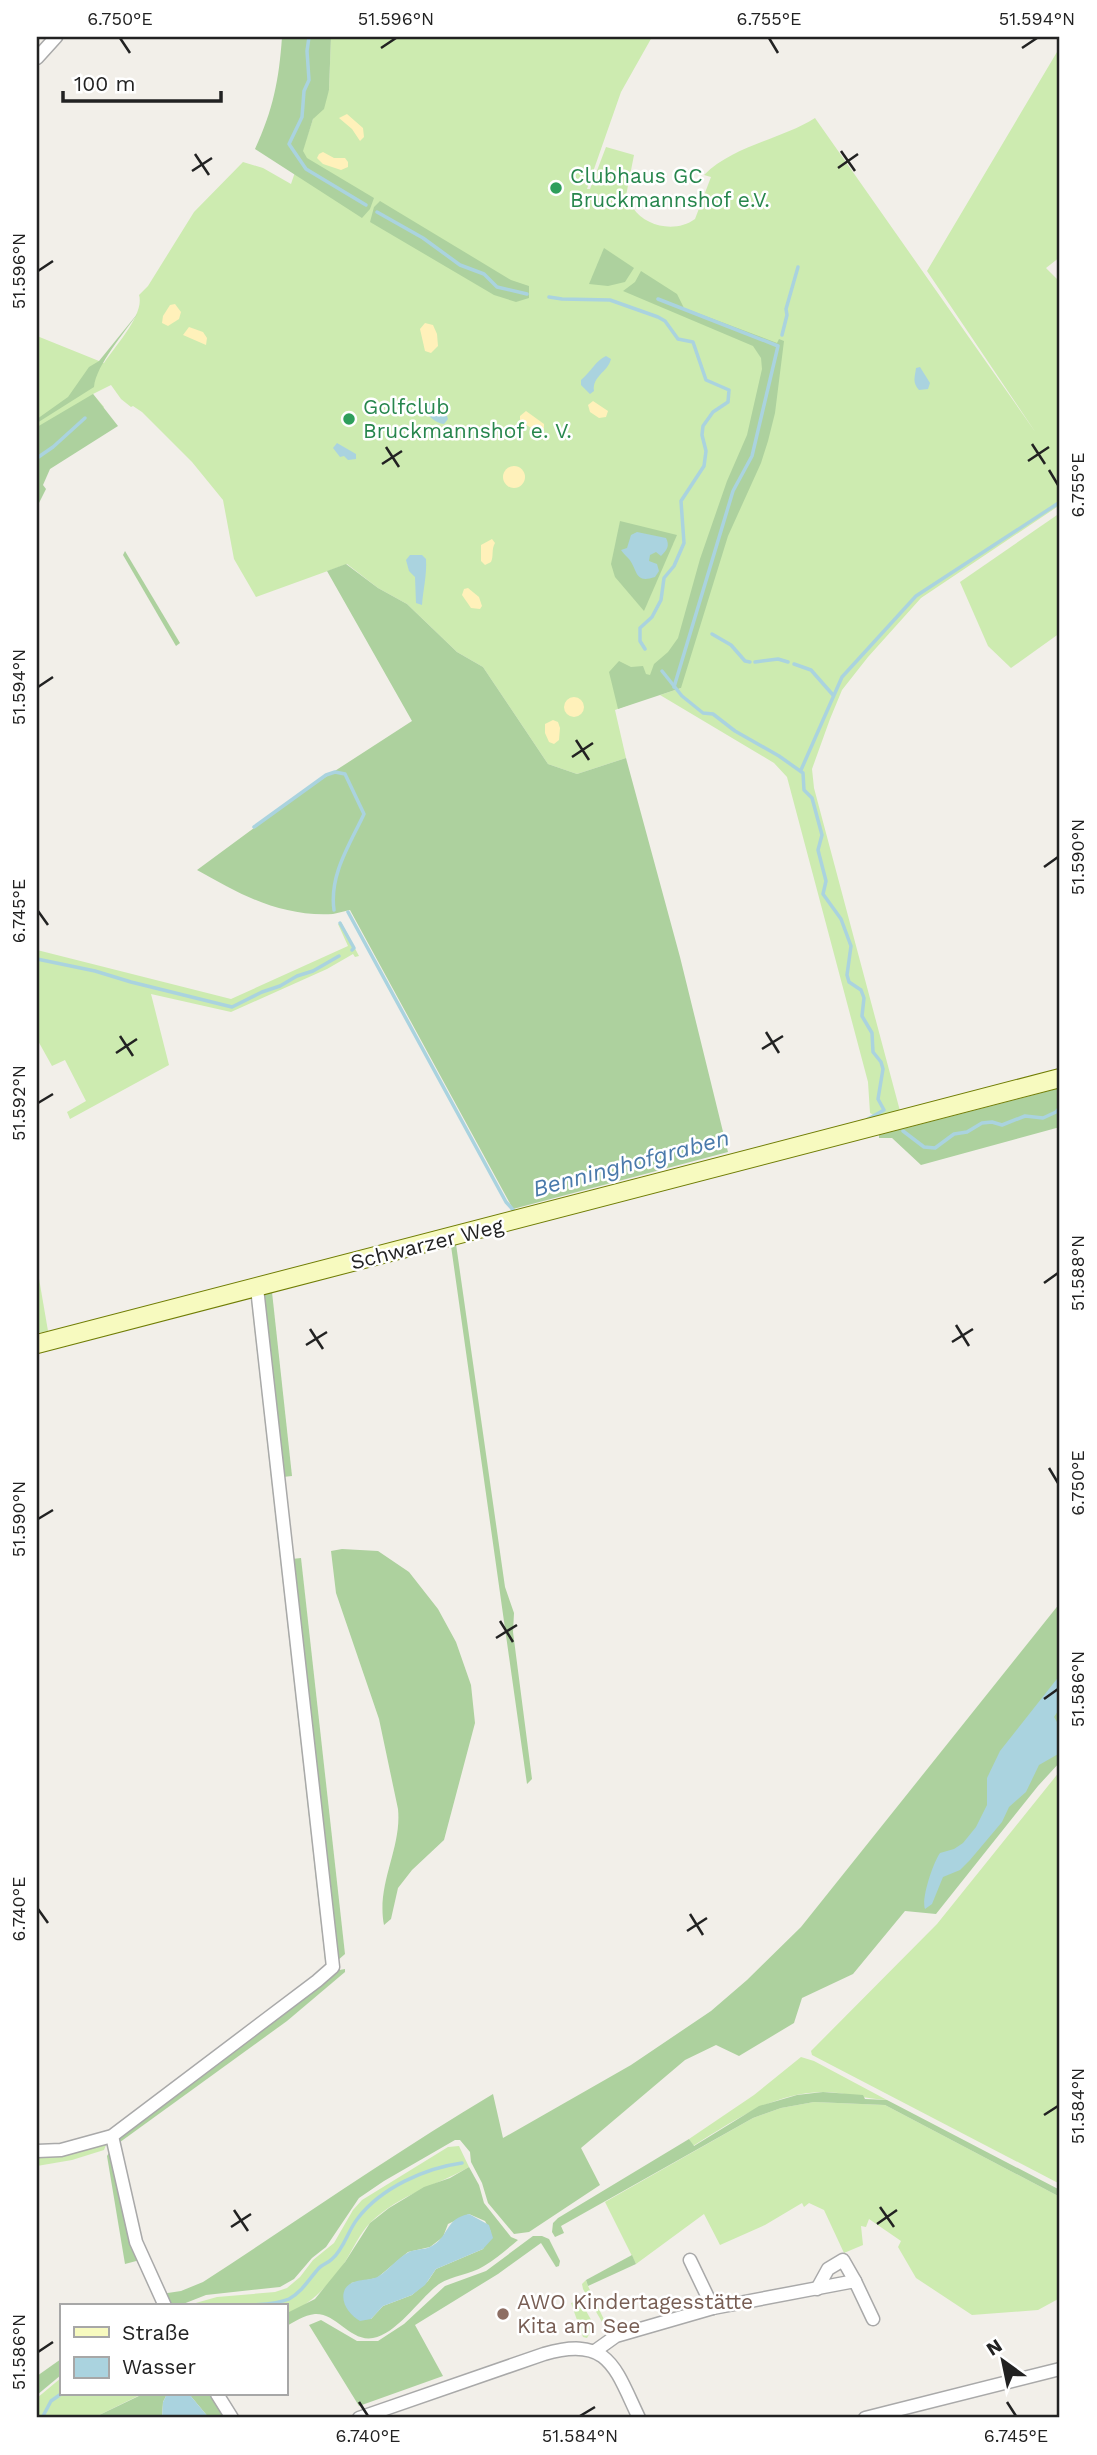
<svg xmlns="http://www.w3.org/2000/svg" width="1097" height="2455" viewBox="0 0 1097 2455" font-family="'Work Sans',sans-serif">
<style>
.grass{fill:#cdebb0}
.forest{fill:#add19e;fill-rule:evenodd}
.sand{fill:#fff1ba}
.water{fill:#aad3df}
.lines{fill:none;stroke-linecap:round;stroke-linejoin:round}
.stream{stroke:#aad3df;stroke-width:3.5}
.street-casing{stroke:#a9a9a9;stroke-width:15}
.secondary-casing{stroke:#707d05;stroke-width:20}
.street{stroke:#fff;stroke-width:12}
.secondary{stroke:#f7fabf;stroke-width:18}
.ticks{fill:none;stroke:#222;stroke-width:2.5}
.leisure-dot{fill:#2e9e5b;stroke:#fff;stroke-width:2.5}
.education-dot{fill:#8d6e63;stroke:#fff;stroke-width:2.5}
.labels{text-anchor:middle;stroke-width:5;stroke-linejoin:round;paint-order:stroke}
.leisure-label{font-size:21px;fill:#27864d;stroke:#fff;text-anchor:start}
.street-label{font-size:21px;fill:#222;stroke:#fff}
.education-label{font-size:21px;fill:#785e54;stroke:#fff;text-anchor:start}
.water-label{font-size:23px;font-style:italic;fill:#4a7aab;stroke:#fff}
.neatline{fill:none;stroke:#222;stroke-width:2.5}
.ticks-label{font-size:18px;text-anchor:middle;fill:#222}
</style>
<rect width="100%" height="100%" fill="#f2efe9"/>
<g class="grass">
<path d="M331,37h321l-31,55 -34,97h3l16,-42 28,8 -10,51 9,2c13,19 43,25 62,11l16,-42 -7,-2c30,-30 76,-35 111,-57l221,315 -109,-162 130,-219 3,2v203l-14,11 14,14v223l-139,93 -53,59 -26,33 -12,29 -18,50 2,19 86,323 -23,6 -7,-4 -2,-31 -81,-305 -13,-14 -114,-68 21,-7h-8l-58,22 11,48 -49,16 -29,-10 -65,-97 -26,-15 -50,-48 -29,-16 -31,-24 -91,33 -22,-38 -11,-59 -31,-38 -50,-50 -9,-6 -2,1 -10,-8 -10,-14 -18,9 11,13 -67,72v-143l67,27c11,-17 41,-49 35,-68l9,-9 46,-74 49,-50 20,6 28,16 22,-65 16,-29z"/>
<path d="M1060,513v120l-49,35 -23,-22 -28,-64z"/>
<path d="M341,922l18,34 -4,1 -2,-3 -26,15 -96,43 -80,-18 18,71 -99,54 -3,-7 19,-11 -21,-41 -13,6 -15,-27v-89l194,49 117,-53 -10,-22z"/>
<path d="M37,1267l11,64 -11,2z"/>
<path d="M250,1295l1,3 -214,55v-5z"/>
<path d="M1060,1771v413l-248,-129 -1,-4 126,-127z"/>
<path d="M801,2057l13,4 73,39c-22,-1 -44,-8 -65,-8 -49,1 -89,29 -129,54l-4,-7 65,-44z"/>
<path d="M814,2102l71,3 175,92v101l-22,12 -66,5 -56,-37 -18,-31 3,-6 -32,-22 -3,8 -5,-1 2,19 -19,8 -20,-43 -15,-7 -5,4 -2,-4 -37,22 -45,20 -16,-31 -68,50 -31,-62 148,-84 28,-10z"/>
<path d="M97,2142l9,3 -2,5 -32,10 -35,6v-10z"/>
<path d="M459,2146l10,21c-33,19 -69,27 -98,55 -11,11 -18,27 -26,40 -11,18 -39,48 -60,52v-8h-100l32,-9 58,-5 12,-4 13,-11 13,-17 21,-17 19,-33 9,-10 86,-53z"/>
<path d="M586,2280l2,6 21,44 -3,-1 -23,-40 -1,-5z"/>
<path d="M580,2300l14,25 -7,13 -4,-1 -12,-34z"/>
<path d="M61,2378v16h81l-49,24h-56v-20z"/>
</g>
<g class="forest">
<path d="M282,37h49l-2,53 -5,19 -11,10 -10,32 4,7 67,40 -4,11 -8,9 -107,-69c18,-39 24,-69 27,-112z"/>
<path d="M380,201l131,79 18,6v12l-13,4 -22,-7 -124,-73 4,-15z"/>
<path d="M604,248l30,20 -9,14 -17,4 -19,-2z"/>
<path d="M641,271l36,23 7,14 93,35 2,-4 5,2 -9,72 -7,28 -7,22 -33,73 -47,152 -63,21 -9,-37 10,-11 12,6 12,-1 3,8 4,1 4,-11 14,-12 10,-14 22,-79 27,-78 20,-46 15,-66 -1,-11 -8,-12 -130,-55 12,-9z"/>
<path d="M138,313c-13,19 -42,52 -44,74l-57,36v-4l31,-22 21,-30 10,-6z"/>
<path d="M93,394l25,32 -68,43 -7,16 3,4 -9,18v-80z"/>
<path d="M620,521l57,14 -33,76 -29,-34 -4,-13z"/>
<path d="M125,551l55,92 -4,3 -53,-91z"/>
<path d="M346,564l32,24 29,16 50,48 26,15 65,97 29,10 49,-16 54,199 48,195 -215,57 -163,-299c-6,1 -11,3 -17,4 -52,3 -92,-19 -136,-44l110,-81 105,-68 -85,-150z"/>
<path d="M1060,1088v39l-139,38 -29,-27h-13v-3z"/>
<path d="M456,1244l49,343 9,26 -1,19 19,147 -5,5 -76,-538z"/>
<path d="M272,1292l20,184 -9,1 -20,-183z"/>
<path d="M253,1297l76,665 -3,7 -75,-671z"/>
<path d="M342,1549l36,2 31,21 29,37 18,33 15,43 4,38 -31,117 -32,30 -14,18 -7,31 -7,6c-8,-41 18,-77 14,-116l-19,-90 -43,-126 -5,-42z"/>
<path d="M301,1558l44,396 -8,7 -45,-402z"/>
<path d="M1060,1603v159l-22,24 -102,128 -31,-3 -52,63 -51,24 -8,25 -55,33 -23,-11 -31,15 -104,88 19,37 -71,47 -15,2 -26,-31 -6,-20 -11,-21 -1,-10 -10,-12h-5l-71,41 -25,17 -33,49 -14,11 -18,21 -14,8 -74,8 -28,11h-10l-7,-12 20,-3 22,-9c97,-63 191,-129 290,-188l10,44 128,-73 80,-54 36,-31 54,-53z"/>
<path d="M345,1969v3l-58,49 -171,124 1,-12 217,-162z"/>
<path d="M823,2092l40,3 2,4 22,1 173,90v7l-175,-92 -71,-3 -33,6 -28,10 -192,108 3,7 -9,4 -3,-5 1,-9 5,-5 131,-79 5,7 65,-40 38,-11z"/>
<path d="M110,2151l30,109 -15,4 -18,-108z"/>
<path d="M469,2167l10,18 5,18 27,34 7,3c-11,9 -22,19 -34,26 -14,9 -31,9 -45,18 -19,14 -42,50 -66,54 -23,4 -36,-25 -58,-24 -11,1 -21,8 -30,13v-13l30,-15 30,-37 25,-39 19,-15 35,-21 26,-9zM469,2214l16,7 6,11 -8,17 -47,20 -8,12 -16,14 -29,11 -12,13 -20,-36 26,-5 31,-26 22,-5 13,-10 5,-13z"/>
<path d="M533,2236h9l7,3 11,22 -1,5 -3,1 -15,-24 -43,31 -83,51 28,51 -84,30 -50,-81 12,-5 36,21h21l26,-17 41,-38 41,-15z"/>
<path d="M632,2255l4,9 -48,22 -2,-6z"/>
<path d="M61,2359v16l-24,20v-19z"/>
<path d="M143,2394h24l-4,8 -1,16h-69z"/>
<path d="M189,2394h24l14,24h-18z"/>
</g>
<g class="sand">
<path d="M347,114l16,14 1,9 -4,4 -8,-12 -13,-11z"/>
<path d="M323,152l11,6h11l3,4v5l-7,3 -18,-6 -6,-6 2,-4z"/>
<path d="M175,304l6,8 -2,7 -11,7 -6,-3 1,-7 7,-11z"/>
<path d="M425,323l8,2 4,9 1,12 -7,7 -6,-2 -5,-22z"/>
<path d="M189,327l14,5 4,6 -1,7 -23,-10z"/>
<path d="M593,401l15,10 -2,6 -7,1 -9,-6 -2,-7z"/>
<path d="M526,411l18,13v5l-8,2 -16,-10v-5z"/>
<circle cx="514" cy="477" r="11"/>
<path d="M492,539l3,4c-4,7 -1,13 -4,19l-6,3 -4,-4v-16z"/>
<path d="M468,588l11,9 3,9 -2,3 -9,-1 -9,-13 2,-6z"/>
<circle cx="574" cy="707" r="10"/>
<path d="M553,720l5,2 2,6 -1,12 -5,4 -5,-2 -4,-9v-9z"/>
</g>
<g class="water">
<path d="M606,356l5,3c-3,13 -19,17 -17,32l-4,3 -9,-9v-5c9,-7 15,-20 25,-24z"/>
<path d="M920,367l10,16 -2,6 -9,1c-7,-8 -4,-13 -3,-22z"/>
<path d="M428,401l8,8 10,4 2,6 -4,5c-8,0 -18,-10 -21,-17z"/>
<path d="M337,443l19,11v5l-8,1 -4,-4 -4,1 -7,-9z"/>
<path d="M637,532l29,6c4,8 1,12 -5,18l-5,-4 -6,3 -1,6 8,3 2,7 -4,6c-21,7 -17,-7 -26,-18 -3,-3 -6,-6 -8,-9l6,-2 4,-13z"/>
<path d="M410,555h12l4,4c1,17 -3,30 -4,46l-6,-2 -1,-26 -6,-6 -3,-11z"/>
<path d="M1060,1675v33l-6,9 3,5h3v31l-21,12 -13,27 -17,15 -7,15 -32,38 -10,10 -17,7 -11,27 -7,5c-4,-10 8,-46 15,-56l14,-4 9,-6 13,-16 11,-22v-27l13,-27z"/>
<path d="M469,2214l20,11 4,13 -10,11 -47,20 -11,16 -13,10 -29,11 -12,13 -11,2c-10,-6 -21,-19 -15,-32 7,-12 25,-7 34,-13 10,-6 18,-18 30,-24 6,-3 14,-2 21,-5 20,-10 14,-28 39,-33z"/>
<path d="M167,2394h22l20,24h-47l1,-16z"/>
</g>
<g class="lines">
<g class="stream">
<path d="M309,37l-2,14 2,29 -5,11 -2,26 -13,27 17,25 60,36"/>
<path d="M377,212l46,26 37,27 24,9 13,13 30,7"/>
<path d="M549,297l13,2 48,1 48,17 7,4 13,18 15,3 13,38 23,10 -1,12 -15,10 -10,14 -1,9 4,16 -2,15 -23,35 3,42 -10,23 -10,12 -3,22 -9,17 -12,11v13l5,8"/>
<path d="M658,299l120,47 -26,110 -19,35 -59,196"/>
<path d="M782,335l5,-20 -1,-6 12,-42"/>
<path d="M37,458l16,-11 32,-29"/>
<path d="M712,634l19,11 14,16 5,1"/>
<path d="M755,662l23,-3 10,3"/>
<path d="M794,664l17,6 22,25"/>
<path d="M662,671l20,25 21,17 10,1 22,17 44,25 24,17 1,17 8,8 10,37 -4,15 8,31 -3,13 18,25 10,27 -4,29 2,7 12,8 3,8 -2,18 10,17 1,19 8,10 2,7 -5,30 6,11 -16,9"/>
<path d="M801,770l41,-93 74,-81 144,-94"/>
<path d="M254,827l72,-52 9,-3 10,2 19,40c-14,30 -35,61 -30,96"/>
<path d="M348,912l158,290 9,10"/>
<path d="M340,923l14,25 -2,2"/>
<path d="M37,959l58,12 36,11 101,25 30,-15 18,-6 17,-10 16,-5 26,-15"/>
<path d="M903,1131l21,16 11,1 19,-14 13,-2 15,-9 10,-1 10,3 23,-9 18,2 13,-6 4,-5"/>
<path d="M241,2306c15,-2 34,-1 48,-7 13,-7 20,-20 30,-31 4,-4 9,-5 13,-9 12,-10 16,-29 26,-41 23,-30 67,-50 104,-55"/>
<path d="M42,2418l9,-17 10,-7"/>
</g>
<defs>
<g id="street">
<path d="M37,58l19,-21"/>
<path d="M112,2136l24,106 29,64"/>
<path d="M37,2151l24,-1 51,-14 205,-155 16,-14 -76,-679"/>
<path d="M690,2260l23,48"/>
<path d="M817,2289l11,-20 15,-9 12,21"/>
<path d="M595,2351l21,-15 97,-28 142,-27 18,38"/>
<path d="M217,2394l15,24"/>
<path d="M359,2418l185,-64c65,-19 71,14 95,64"/>
<path d="M865,2418l195,-49"/>
</g>
<path id="secondary" d="M37,1344l1023,-266"/>
</defs>
<use href="#street" class="street-casing"/>
<use href="#secondary" class="secondary-casing"/>
<use href="#street" class="street"/>
<use href="#secondary" class="secondary"/>
</g>
<path class="ticks" d="M120,38l10,15M769,38l9,15M381,48l15,-10M1022,48l15,-10M841,151l14,20M195,154l14,21M838,168l20,-14M192,171l20,-13M38,271l15,-10M1032,444l13,20M386,447l13,20M1028,461l21,-14M382,464l20,-13M1049,470l9,15M38,687l15,-10M576,740l13,20M572,757l21,-14M1044,867l14,-10M38,911l10,14M766,1032l13,21M120,1036l13,20M762,1049l21,-13M116,1053l21,-14M38,1103l15,-9M1044,1283l14,-10M956,1325l13,21M310,1329l13,20M952,1342l21,-13M306,1345l21,-13M1049,1468l9,15M38,1519l15,-9M500,1621l13,21M496,1638l21,-13M1044,1699l14,-10M38,1909l10,14M690,1914l13,21M687,1931l20,-13M1044,2115l14,-9M880,2207l14,20M234,2210l14,21M877,2224l20,-14M231,2227l20,-13M38,2352l15,-10M359,2402l9,14M1007,2402l9,14M580,2416l15,-9"/>
<g class="leisure-dot">
<circle cx="556" cy="188" r="7"/>
<circle cx="349" cy="419" r="7"/>
</g>
<circle class="education-dot" cx="503" cy="2314" r="7"/>
<g class="labels">
<g class="leisure-label">
<text x="570" y="183">Clubhaus GC<tspan x="570" dy="24">Bruckmannshof e.V.</tspan></text>
<text x="363" y="414">Golfclub<tspan x="363" dy="24">Bruckmannshof e. V.</tspan></text>
</g>
<g class="street-label">
<text transform="translate(427 1244) rotate(-14)" y="7">Schwarzer Weg</text>
</g>
<g class="education-label">
<text x="517" y="2309">AWO Kindertagesstätte<tspan x="517" dy="24">Kita am See</tspan></text>
</g>
<g class="water-label">
<text transform="translate(631 1163) rotate(-15)" y="8">Benninghofgraben</text>
</g>
</g>
<rect width="1097" height="2455" fill="none" stroke="#ffffff" stroke-width="77"/>
<rect x="60" y="2304" width="228" height="91" fill="#ffffff" stroke="#a7a7a7" stroke-width="2"/>
<rect x="74" y="2327" width="35" height="10" fill="#f7fabf" stroke="#a7a7a7" stroke-width="2"/>
<text x="122" y="2340" font-size="21" fill="#222222">Straße</text>
<rect x="74" y="2357" width="35" height="21" fill="#aad3df" stroke="#a7a7a7" stroke-width="2"/>
<text x="122" y="2374" font-size="21" fill="#222222">Wasser</text>
<g transform="translate(1003 2361) rotate(327)" stroke="#ffffff" stroke-width="5" paint-order="stroke">
<path d="M0-5L12 26L0 18L-12 26Z" fill="#222222"/>
<text y="-10" font-size="19" font-weight="bold" text-anchor="middle" fill="#222222">N</text>
</g>
<path d="M63 91v10h158v-10" fill="none" stroke="#222222" stroke-width="3.5"/>
<text x="74" y="91" font-size="21" fill="#222222" stroke="#ffffff" stroke-width="5" paint-order="stroke">100 m</text>
<rect x="38" y="38" width="1020" height="2378" class="neatline"/>
<g class="ticks-label">
<text x="120" y="25">6.750°E</text>
<text x="396" y="25">51.596°N</text>
<text x="769" y="25">6.755°E</text>
<text x="1037" y="25">51.594°N</text>
<text transform="translate(19 271) rotate(-90)" y="6">51.596°N</text>
<text transform="translate(1078 485) rotate(-90)" y="6">6.755°E</text>
<text transform="translate(19 687) rotate(-90)" y="6">51.594°N</text>
<text transform="translate(1078 857) rotate(-90)" y="6">51.590°N</text>
<text transform="translate(19 911) rotate(-90)" y="6">6.745°E</text>
<text transform="translate(19 1103) rotate(-90)" y="6">51.592°N</text>
<text transform="translate(1078 1273) rotate(-90)" y="6">51.588°N</text>
<text transform="translate(1078 1483) rotate(-90)" y="6">6.750°E</text>
<text transform="translate(19 1519) rotate(-90)" y="6">51.590°N</text>
<text transform="translate(1078 1689) rotate(-90)" y="6">51.586°N</text>
<text transform="translate(19 1909) rotate(-90)" y="6">6.740°E</text>
<text transform="translate(1078 2106) rotate(-90)" y="6">51.584°N</text>
<text transform="translate(19 2352) rotate(-90)" y="6">51.586°N</text>
<text x="368" y="2442">6.740°E</text>
<text x="580" y="2442">51.584°N</text>
<text x="1016" y="2442">6.745°E</text>
</g>
</svg>
